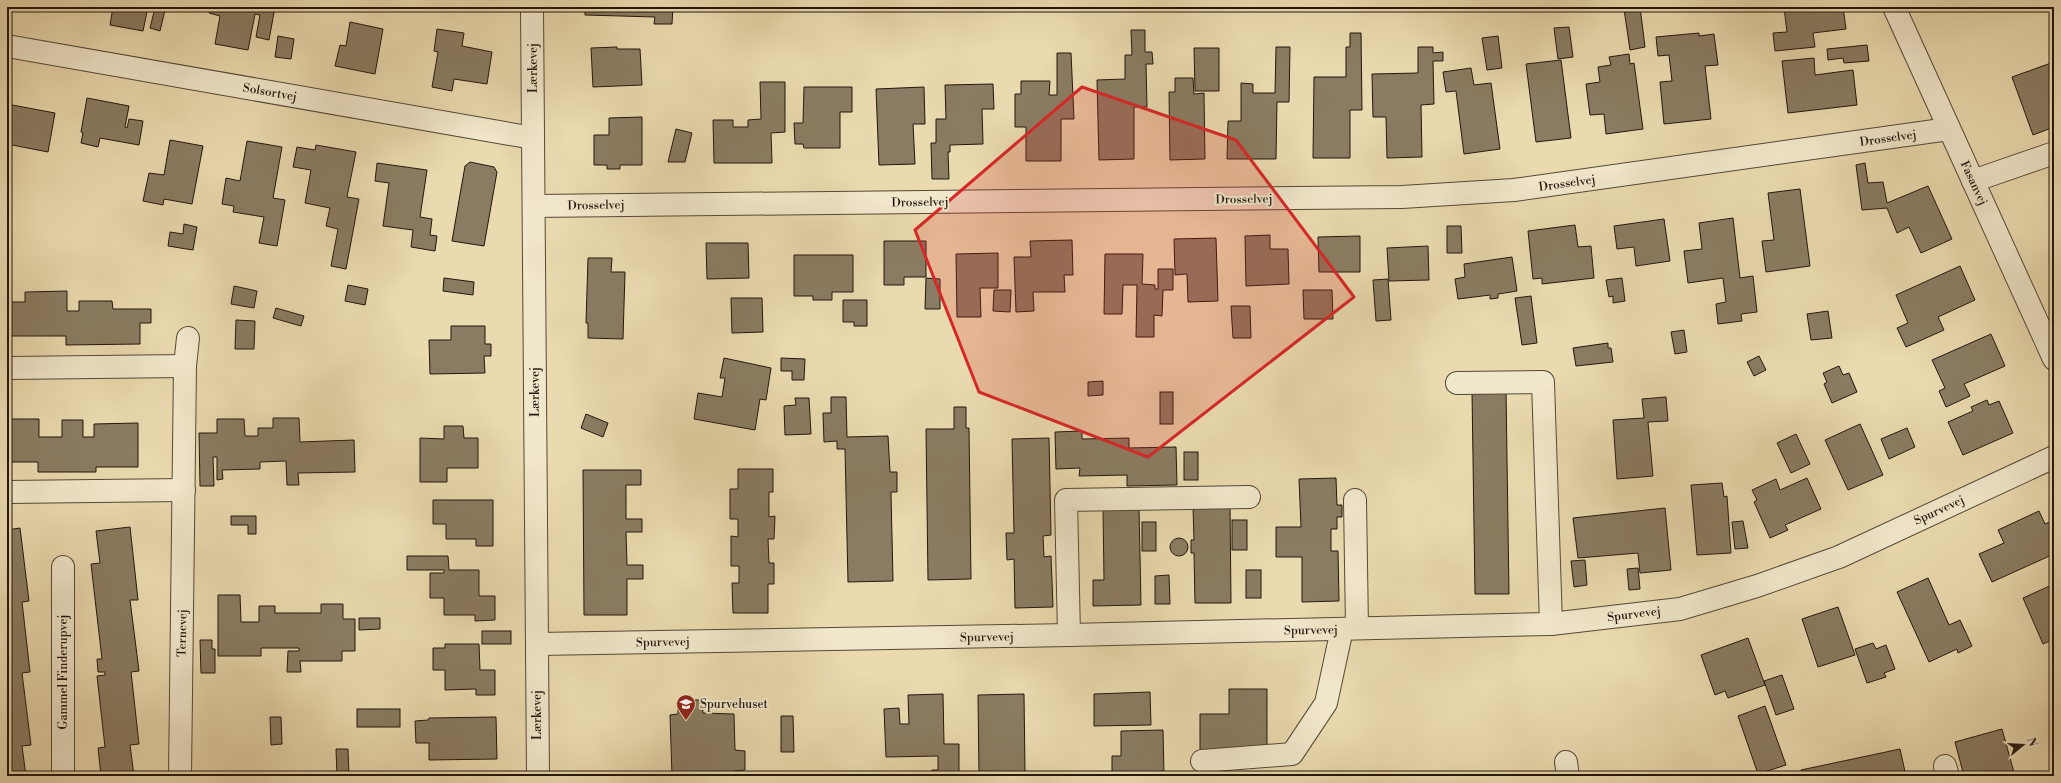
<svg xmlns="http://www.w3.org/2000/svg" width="2061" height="783" viewBox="0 0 2061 783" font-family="'Libre Bodoni',serif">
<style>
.building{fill:#8a7c62;stroke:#22170e}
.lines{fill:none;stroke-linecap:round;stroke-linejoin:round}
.minor-casing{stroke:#544836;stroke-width:24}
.minor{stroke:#f1e7cb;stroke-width:22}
.marked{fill:#d62828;fill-opacity:0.2;stroke:#d62828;stroke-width:3;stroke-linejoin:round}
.labels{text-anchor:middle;stroke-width:3.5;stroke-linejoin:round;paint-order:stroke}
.street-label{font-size:12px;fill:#22170e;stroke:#f1e7cb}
.poi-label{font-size:12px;fill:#22170e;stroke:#f1e7cb;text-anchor:start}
</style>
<rect width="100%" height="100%" fill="#eadaaf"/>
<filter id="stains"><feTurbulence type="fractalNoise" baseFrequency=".005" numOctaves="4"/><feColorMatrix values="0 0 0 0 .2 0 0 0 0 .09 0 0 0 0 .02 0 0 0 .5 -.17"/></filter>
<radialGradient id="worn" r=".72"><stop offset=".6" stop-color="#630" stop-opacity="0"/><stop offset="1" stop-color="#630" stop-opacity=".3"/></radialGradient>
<g class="building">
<path d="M113,7h35l-5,24 -33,-6z"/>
<path d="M210,7h65l-6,33 -13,-3 4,-22 -5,-1 -7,36 -33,-6 5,-28 -11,-3z"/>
<path d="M585,7h88l-1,17h-18l1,-7 -70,-2z"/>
<path d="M1640,7l5,40 -15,3 -6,-41z"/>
<path d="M1784,7h59l3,22 -33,4 2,14 -40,4 -2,-18 14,-1z"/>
<path d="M155,8l10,2 -5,21 -10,-3z"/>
<path d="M350,22l33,7 -8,45 -40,-8 5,-21 6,1z"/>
<path d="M1569,27l4,30 -15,2 -4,-31z"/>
<path d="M437,29l27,4 -2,13 30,6 -5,32 -33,-5 -2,12 -20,-4 6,-35 -4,-1z"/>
<path d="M1131,30h14v22h7l1,12h-7l1,43h-13v52l-35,1 -2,-80 28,-1v-24h7z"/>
<path d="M1350,33h11l1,77h-12v48h-37l1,-81h32v-30h4z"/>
<path d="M1699,33v3l15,-2 4,31 -13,1 6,53 -47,5 -4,-42 12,-1 -3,-26 -11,1 -2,-19z"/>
<path d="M278,36l16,3 -3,20 -16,-2z"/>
<path d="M1498,36l4,32 -15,2 -5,-32z"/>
<path d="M1867,45l2,16 -25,2 -1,-5 -15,2 -1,-11z"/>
<path d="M617,47v2h23l2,36 -49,2 -2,-39z"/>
<path d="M1276,47h14l-1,55h-12l-1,57h-49l1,-38h13v-38l12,1v9h22z"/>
<path d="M1418,47h15v6l10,-1v9h-10l1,43 -13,1 1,52 -35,1 -1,-41h-13l-1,-43 46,-1z"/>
<path d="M1194,48h25v43h-24z"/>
<path d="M1057,53h14l3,66h-13v42h-35v-34h-11v-33h6v-13h29l-1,14h8z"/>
<path d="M1629,54l1,10 4,-1 9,66 -37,5 -2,-20 -14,1 -4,-31 14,-2 -2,-15 13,-2 -2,-8z"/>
<path d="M1814,58l1,17 38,-5 4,35 -69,8 -6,-52z"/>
<path d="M1561,60l10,78 -35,4 -10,-78z"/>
<path d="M2054,62v65l-21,8 -21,-58z"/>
<path d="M1471,68l3,17 17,-2 9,66 -36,5 -8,-63 -10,1 -3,-20z"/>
<path d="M1175,78h18l1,16 10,-1 1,66 -35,1 -1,-68h6z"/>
<path d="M760,82h25v50l-14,1 1,30h-58l-1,-43h20v7h15v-7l13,-1z"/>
<path d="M993,84l1,25h-12l1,35 -33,1v7h-2l1,27h-17l-1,-36h5v-24h10l-1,-34z"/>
<path d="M804,87h48v25h-12v36h-36l-1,-4h-8l-1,-21h9z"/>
<path d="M924,87l1,37h-12l2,40 -36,1 -3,-76z"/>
<path d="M87,98l42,8 -4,21 2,1 2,-9 14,2 -4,24 -39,-7 -2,9 -17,-4 2,-10 -2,-1z"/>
<path d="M7,104l48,9 -7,39 -41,-8z"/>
<path d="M642,117v48h-22v4h-13v-4h-13v-30h15v-17z"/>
<path d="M676,129l16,4 -7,29h-17z"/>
<path d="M170,140l33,6 -11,58 -28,-5 -1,6 -20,-4 6,-28 15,2z"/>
<path d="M247,141l35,6 -9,51 12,2 -8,46 -18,-3 5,-26 -31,-5 1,-6 -12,-2 4,-26 14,3z"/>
<path d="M316,145l40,7 -9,45 12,2 -13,70 -15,-3 7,-37 -12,-3 4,-18 -25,-5 6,-33 -18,-3 4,-20 18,3z"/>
<path d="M470,162l24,5 3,5 -13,74 -32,-5 13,-75z"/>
<path d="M377,163l50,7 -7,47 12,2 -2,16 7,1 -2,15 -24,-4 2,-17 -30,-4 6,-43 -14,-2z"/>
<path d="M1865,163l3,20 15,-1 4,21 41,-17 24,53 -31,14 -12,-26 -12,6 -10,-25 -25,2 -6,-45z"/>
<path d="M1800,189l10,77 -44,6 -4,-31 12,-1 -6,-47z"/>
<path d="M1733,218l7,60 13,-2 4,36 -16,2 1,7 -24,3 -2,-20 10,-2 -3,-24 -35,5 -4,-32 18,-2 -3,-26z"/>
<path d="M1664,219l6,42 -34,5 -2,-19 -17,2 -3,-23z"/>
<path d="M184,224l13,3 -4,23 -25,-4 2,-14 13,2z"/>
<path d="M1575,225l3,22 13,-1 3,32 -52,6v-6l-9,1 -5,-48z"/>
<path d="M1447,226h14l1,27h-15z"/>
<path d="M1270,235v14h18l1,35 -43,2 -1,-50z"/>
<path d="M1360,236v36h-41l-1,-35z"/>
<path d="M1216,238l2,63 -30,1 -1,-28 -12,1 -1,-36z"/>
<path d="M1072,240l1,35h-9l1,17h-32l1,19 -18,1 -2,-55h17l-1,-16z"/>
<path d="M884,241h42v36h-22v8h-20z"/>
<path d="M706,243h42l1,35 -42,1z"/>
<path d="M1428,246l1,34 -40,1 -2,-33z"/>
<path d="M998,253v35h-18l1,29h-24l-1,-63z"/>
<path d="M1105,254h38l-1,30 13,1v4h3v-20h15v21h-10l-1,26 -8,-1v22h-18l1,-52h-14l-1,29h-18z"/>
<path d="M794,255h59v37h-21v8h-19v-4h-19z"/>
<path d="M1512,257l5,34 -19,3v4l-8,1v-4l-32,4 -3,-20 10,-2 -1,-13z"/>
<path d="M588,258h24l-1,14h14l-2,67 -35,-1v-15h-2z"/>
<path d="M1960,266l15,34 -37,17 6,13 -38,17 -9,-19 11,-5 -12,-28z"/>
<path d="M444,278l30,4 -1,13 -30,-4z"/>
<path d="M926,278l14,1v30h-15z"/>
<path d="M1622,278l3,23 -12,2v-7l-4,1 -3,-17z"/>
<path d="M1388,279l3,41 -15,1 -3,-41z"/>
<path d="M348,285l20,4 -3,16 -20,-4z"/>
<path d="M234,286l23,5 -3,17 -23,-4z"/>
<path d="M994,290h17l-1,22 -17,-1z"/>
<path d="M1303,290h29l1,29h-29z"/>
<path d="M67,291v20h12v-10h33l1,8h38v14h-11v21l-74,1v-9h-56v5h-3v-44h2v5h16v-10z"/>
<path d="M1531,296l6,47 -15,2 -7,-47z"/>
<path d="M731,298h31l1,34 -31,1z"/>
<path d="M843,300h24v26h-13v-4h-11z"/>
<path d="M1231,306h19l1,32h-18z"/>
<path d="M276,308l28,8 -3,10 -28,-8z"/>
<path d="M1828,311l4,27 -21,2 -4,-26z"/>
<path d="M236,320l19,1 -1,28h-19z"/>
<path d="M451,326h34v18h6v12h-7l1,17 -55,1 -1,-34h22z"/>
<path d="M1684,330l3,22 -12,2 -4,-22z"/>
<path d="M1991,334l14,32 -41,18 6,12 -24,11 -7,-16 6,-3 -13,-28z"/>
<path d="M1608,343v5h3l2,14 -37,4 -3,-18z"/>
<path d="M1759,356l7,14 -12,6 -7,-14z"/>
<path d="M724,358l47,10 -5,32 -6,-1 -5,31 -61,-11 4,-26 24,4 3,-19h-5z"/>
<path d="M781,358l24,1 -1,21h-12v-9h-11z"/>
<path d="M1839,366l4,9 6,-2 8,19 -25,11 -8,-19 3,-2 -4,-9z"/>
<path d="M1103,381v14l-15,1v-14z"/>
<path d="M1506,390l3,204h-34l-3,-203z"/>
<rect x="1160" y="392" width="13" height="32"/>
<path d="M831,397h15l1,40 41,-1 2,36h7v20h-6l2,89 -45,1 -3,-133h-8v-8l-13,1 -1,-29h8z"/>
<path d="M1666,397l2,24 -20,1 5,54 -36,3 -4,-59 31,-2 -2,-19z"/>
<path d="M795,398h14l2,36 -26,1 -1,-29 12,-1z"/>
<path d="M1987,400l2,5 10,-4 14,32 -50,22 -15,-33 25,-11 -2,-4z"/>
<path d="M954,407h12v21h3l2,151 -43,1 -2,-151h28z"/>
<path d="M586,414l22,9 -5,14 -22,-9z"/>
<path d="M273,418h26l1,24 54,-2 1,32 -57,1 1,12h-12l-1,-24 -26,1v7l-38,1 1,9 -6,1v-23h-4l1,29h-14l-1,-53h18v-14h27l1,17h13v-8h15z"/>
<path d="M7,419h32v18h23v-17h21v17h11v-13l44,-1v44h-42v5h-58v-10h-31z"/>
<path d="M1860,424l23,51 -35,15 -23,-50z"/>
<path d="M444,426h19l1,12h14v30h-31v14h-27v-44l24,1z"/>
<path d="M1907,428l8,19 -26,12 -8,-20z"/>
<path d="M1082,431v8l47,-1v10l47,-1 1,38 -50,1v-11l-48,1 1,-8 -24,1 -1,-37z"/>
<path d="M1796,434l14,30 -19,9 -14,-30z"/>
<path d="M1049,438l2,97 -8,1 1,21 7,-1 2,51 -38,1 -1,-49 -7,1 -1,-27h8l-2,-94z"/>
<rect x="1184" y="452" width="14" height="28"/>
<path d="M738,469h35v23h-4v25l6,-1 -1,23h-6l1,24h5v21h-6v29h-35l-1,-30h7v-17h-8v-30l7,1v-18h-8v-30h8z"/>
<path d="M583,470h58v15h-15v34h16v13h-16l1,33h16v14h-16v36h-43z"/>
<path d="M1336,478l1,27h5v12h-5v12h-6v22h7l1,50 -37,1v-45h-26v-30h25l-2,-48z"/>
<path d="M1807,478l14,31 -36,16 3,5 -18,8 -16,-36 3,-2 -5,-10 24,-11 4,11z"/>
<path d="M1722,483l2,14 3,-1 4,57 -34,2 -6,-70z"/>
<path d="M433,500h60v46h-17v-7h-30v-15h-13z"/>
<path d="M1230,506l1,97h-36l-1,-50h-3v-13h3l-1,-33z"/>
<path d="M1139,508l2,97 -48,1v-26h11l-1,-71z"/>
<path d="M1665,508l6,62 -31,3 -2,-20 -60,5 -5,-40z"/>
<path d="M2039,511l6,13 9,-4v34l-62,28 -13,-28 25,-11 -6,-13z"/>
<path d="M231,516h25v18h-8v-9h-17z"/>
<rect x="1232" y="520" width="15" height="30"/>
<path d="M1743,521l5,27 -13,1 -3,-27z"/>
<rect x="1142" y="522" width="14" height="29"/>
<path d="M130,527l8,73h-8l9,71 -8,1 8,72 -9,1 4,31h-33l-3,-28 7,-1 -8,-71 8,-1v-3h-7l-1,-13h5l-11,-95 9,-1 -4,-32z"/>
<path d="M20,528l9,73 -7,1 8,70 -8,1 9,72 -9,1 4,30h-19v-246z"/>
<circle cx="1179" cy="547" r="9"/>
<path d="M407,556h41l1,14h30v26h16v24l-20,1v-6h-31v-17h-14v-25h14v-3h-37z"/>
<path d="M1585,560l2,25 -13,2 -3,-26z"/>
<path d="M1638,568l2,21 -11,1 -2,-21z"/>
<rect x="1246" y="570" width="15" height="28"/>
<path d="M1169,575l1,29h-15v-28z"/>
<path d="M1928,578l21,47 11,-5 12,26 -14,7 -1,-4 -28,13 -32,-70z"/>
<path d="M2054,584v55l-11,5 -20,-46z"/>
<path d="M218,595h22l1,27h18v-16h16v7h46v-9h22v15h12v32h-13v10h-42l1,11h-14l1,-21h11v-3h-38v8h-43z"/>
<path d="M1838,607l17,48 -37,12 -16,-48z"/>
<path d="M359,618h21v11l-21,1z"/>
<rect x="482" y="631" width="29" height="13"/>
<path d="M1748,638l17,47 -37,13 -3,-7 -10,4 -14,-40z"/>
<path d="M200,640h12v9h3v24h-14z"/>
<path d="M1873,643l3,6 10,-4 9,24 -11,4 2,4 -19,6 -12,-34z"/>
<path d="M445,644h34l1,26h15v25h-19v-6l-31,1v-20h-12v-22h12z"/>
<path d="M2054,650v9l-3,-8z"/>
<path d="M1782,675l12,34 -18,6 -12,-34z"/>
<path d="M1229,689h38v64h-67v-39h29z"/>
<path d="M1150,692l1,33 -57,1v-32z"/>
<path d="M943,694l1,50h15v32h-27v-6h6v-14l-52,1 -2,-48 15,-1 1,16h9l-1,-29z"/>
<path d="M1024,694l1,78h35v4h-81l-1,-81z"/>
<path d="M678,700h24l1,13 31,1 1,36 10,1v19l-11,1v5h-62l-2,-61 8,-1z"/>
<path d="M1765,706l21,59 -28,9 -20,-58z"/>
<rect x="357" y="709" width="43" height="18"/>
<path d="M781,716h12l1,36h-13z"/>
<path d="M270,717h11l1,27 -11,1z"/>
<path d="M496,717l1,42 -68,1v-17h-13l-1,-22 13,-1 1,-2z"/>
<path d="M2002,729l13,47h-51l-9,-34z"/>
<path d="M1163,730l1,46h-52v-20h9v-25z"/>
<path d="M336,749h12l1,27h-12z"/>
<path d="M1900,749l6,27h-104l-1,-6z"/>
</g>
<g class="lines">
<defs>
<g id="minor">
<path d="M532,7l6,769"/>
<path d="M1894,7l160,352"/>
<path d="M7,46l526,92"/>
<path d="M1973,181l81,-28"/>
<path d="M534,206l868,-9 112,-7 435,-61"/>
<path d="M7,368l178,-2"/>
<path d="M1457,383l86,-1 8,242"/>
<path d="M7,492l177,-2"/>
<path d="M1355,500l2,128"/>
<path d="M63,567v209"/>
<path d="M1069,635l-3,-135 183,-3"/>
<path d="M537,644l532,-9 482,-11 129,-15 77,-23 82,-29 215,-100"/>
<path d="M1202,761l90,-7 34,-51 16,-74"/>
<path d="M1566,762l2,14"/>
<path d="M1945,766l3,10"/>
<path d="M180,776l5,-410 3,-28"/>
</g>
</defs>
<use href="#minor" class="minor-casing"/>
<use href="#minor" class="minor"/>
</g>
<path class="marked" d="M1082,87l154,53 118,157 -206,160 -169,-65 -64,-162z"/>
<defs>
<symbol id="school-pin" viewBox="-11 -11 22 30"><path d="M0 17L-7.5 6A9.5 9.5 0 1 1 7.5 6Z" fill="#8f2418" stroke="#f1e7cb"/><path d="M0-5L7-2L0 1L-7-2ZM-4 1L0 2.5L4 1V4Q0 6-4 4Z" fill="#fff"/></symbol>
</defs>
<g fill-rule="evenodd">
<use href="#school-pin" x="675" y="693" width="22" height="30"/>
</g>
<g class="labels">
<g class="street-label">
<text transform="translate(533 68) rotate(-90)" y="4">Lærkevej</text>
<text transform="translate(270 92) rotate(10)" y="4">Solsortvej</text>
<text transform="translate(1888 138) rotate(-8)" y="4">Drosselvej</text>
<text transform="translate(1567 183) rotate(-8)" y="4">Drosselvej</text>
<text transform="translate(1974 183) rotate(65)" y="4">Fasanvej</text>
<text transform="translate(1244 199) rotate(-1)" y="4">Drosselvej</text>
<text transform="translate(920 202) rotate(-1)" y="4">Drosselvej</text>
<text transform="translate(596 205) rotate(-1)" y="4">Drosselvej</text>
<text transform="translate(535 392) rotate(-90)" y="4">Lærkevej</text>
<text transform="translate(1939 510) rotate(-25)" y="4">Spurvevej</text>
<text transform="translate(1634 614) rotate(-7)" y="4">Spurvevej</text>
<text transform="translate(1311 630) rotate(-1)" y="4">Spurvevej</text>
<text transform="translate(182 633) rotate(-89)" y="4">Ternevej</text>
<text transform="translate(987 637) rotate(-1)" y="4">Spurvevej</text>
<text transform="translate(663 642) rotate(-1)" y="4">Spurvevej</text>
<text transform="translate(63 672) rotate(-90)" y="4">Gammel Finderupvej</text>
<text transform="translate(537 715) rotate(-90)" y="4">Lærkevej</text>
</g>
<g class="poi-label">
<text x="700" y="708">Spurvehuset</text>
</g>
</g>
<rect width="2061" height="783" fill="none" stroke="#eadaaf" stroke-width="24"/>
<rect x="8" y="8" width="2045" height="767" fill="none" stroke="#22170e" stroke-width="2"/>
<rect x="12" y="12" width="2037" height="759" fill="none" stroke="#22170e"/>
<g transform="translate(2023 745) rotate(72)" stroke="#f1e7cb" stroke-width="3" paint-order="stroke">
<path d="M0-3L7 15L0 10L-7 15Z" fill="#22170e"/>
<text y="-6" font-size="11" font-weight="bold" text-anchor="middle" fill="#22170e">N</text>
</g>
<rect width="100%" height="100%" filter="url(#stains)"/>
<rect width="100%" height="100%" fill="url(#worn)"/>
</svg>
